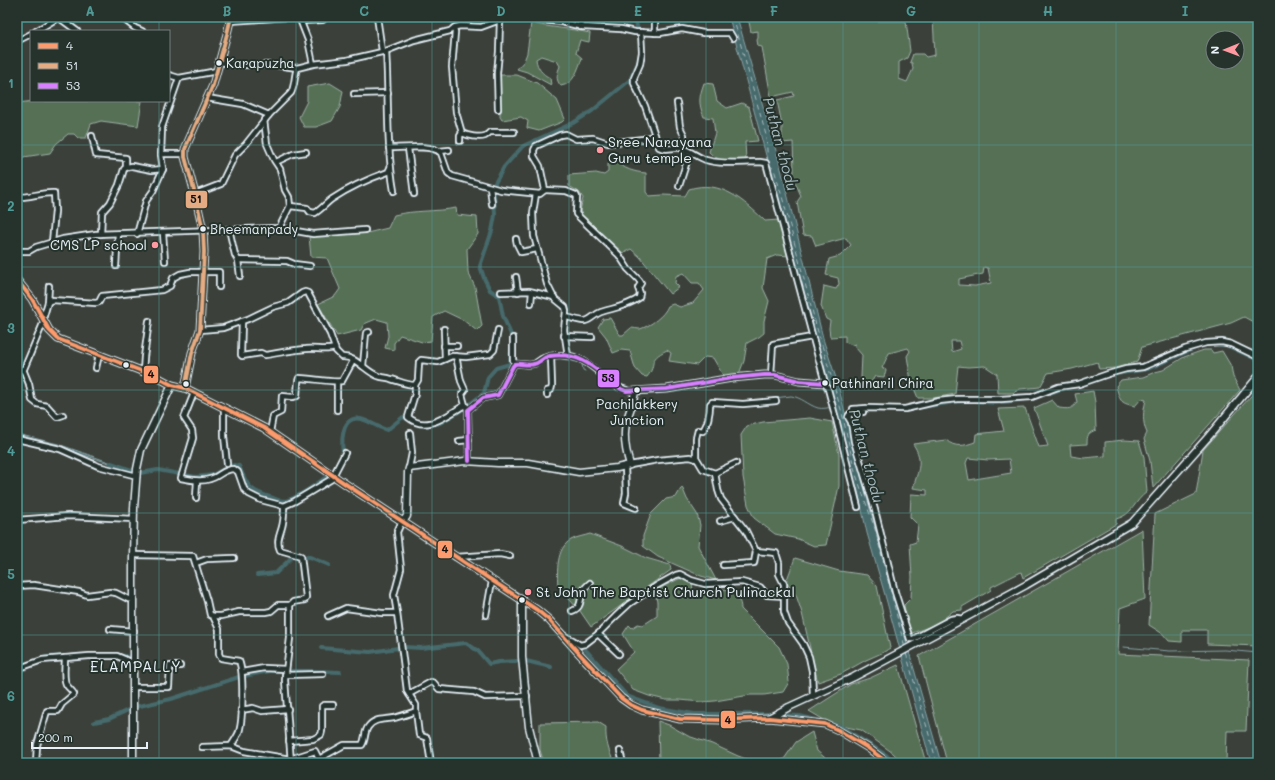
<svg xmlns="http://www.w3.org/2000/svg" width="1275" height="780" viewBox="0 0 1275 780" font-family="Mali,sans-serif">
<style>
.green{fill:#567056;stroke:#9fb0a7;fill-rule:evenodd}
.water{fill:#476a6c;stroke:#87a0a4}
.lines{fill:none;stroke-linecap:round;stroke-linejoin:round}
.stream{stroke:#87a0a4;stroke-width:1}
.canal{stroke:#476a6c;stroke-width:4}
.ferry{stroke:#a8bbc0;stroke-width:1;stroke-dasharray:5 4;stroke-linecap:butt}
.street-casing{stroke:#e8f1f8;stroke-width:8}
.secondary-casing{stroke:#e8f1f8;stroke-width:9}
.street{stroke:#26332d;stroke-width:4.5}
.secondary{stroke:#26332d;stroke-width:6}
.bus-1-casing{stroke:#26332d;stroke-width:7}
.bus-2-casing{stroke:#26332d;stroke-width:7}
.bus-3-casing{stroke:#26332d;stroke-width:7}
.bus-1{stroke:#fc9b6d;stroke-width:4}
.bus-2{stroke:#e5ac83;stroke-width:4}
.bus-3{stroke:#d880ff;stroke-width:4}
.grid{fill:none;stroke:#509b97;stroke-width:1;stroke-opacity:0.55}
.bus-dot{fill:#e8f1f8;stroke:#26332d;stroke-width:1.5}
.poi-dot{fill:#ff9aa2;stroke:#26332d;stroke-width:1.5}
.labels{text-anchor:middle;stroke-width:4;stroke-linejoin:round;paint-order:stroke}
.bus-label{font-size:13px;fill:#e8f1f8;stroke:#26332d;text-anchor:start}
.poi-label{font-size:14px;fill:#e8f1f8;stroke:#26332d;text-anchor:start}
.water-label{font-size:15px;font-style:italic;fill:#a8bbc0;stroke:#26332d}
.neighbourhood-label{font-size:15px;letter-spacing:1px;fill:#e8f1f8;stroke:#26332d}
.line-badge{stroke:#26332d;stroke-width:1.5}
.pale-badge-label{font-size:11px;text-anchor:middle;font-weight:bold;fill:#111}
.neatline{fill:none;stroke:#509b97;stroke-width:1.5}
.grid-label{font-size:13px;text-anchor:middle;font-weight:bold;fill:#509b97}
</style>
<rect width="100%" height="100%" fill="#3b413a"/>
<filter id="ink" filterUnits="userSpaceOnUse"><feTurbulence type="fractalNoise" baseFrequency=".025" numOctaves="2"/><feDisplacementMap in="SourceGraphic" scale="8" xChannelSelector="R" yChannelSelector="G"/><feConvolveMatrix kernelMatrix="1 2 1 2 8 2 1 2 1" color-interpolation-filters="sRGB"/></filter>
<g filter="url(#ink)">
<g class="green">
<path d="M741,17h136v4h29l4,30 -3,7 -8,4v17l8,3 6,-13 -1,-6 -2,-1 3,-8h10l3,3 9,-2 -2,-37 -20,-1h345v320l-3,-14 -11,-6 -13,6 -89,24 -5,15 -22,6 -16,1 -2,-7 -25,7 -24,4 -8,14 -20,2 -7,4h-15l-1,-19 -12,-8 -17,1 -10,-1 -3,28 -21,4h-16l-7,-17 -4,-25 3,-5 -2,-3 -19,5 -7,15 4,2 -2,7 -9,-1 -5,8 -6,1 -3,-8 1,-22 -7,-8v-3l-3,1 -7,-3v-6l-15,1 -1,-9 1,-7 -4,-2 -5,-13 3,-20 12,3 3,-5 -1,-6 -12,-3 3,-16 11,-3 11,-11 -5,-7 -30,8 -4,-10 -9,-1 -6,-33 4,-6 -9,-22 2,-2 -1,-30 -11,1v-18l-5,-25 17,-4 -1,-4 -22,5 -9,-50 -4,-1 -1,-6 1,-2v-7l-7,1 -2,-10 -4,-2zM1213,38h24v24h-24zM984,267l4,1 3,15 -16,3 -16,-1v-6l24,-5zM951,341h8l2,8 -9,3z"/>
<path d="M531,23c19,5 39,5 59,10l-1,9 -9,-2 -4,13 6,5c-4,11 -8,26 -21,28 -6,-7 -4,-12 -1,-20l-3,-5 -16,-5 -5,3c1,9 6,15 14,19l1,7 -24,-13 -10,-3 7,-8 3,-8z"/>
<path d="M500,75h17l20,8 20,17 8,19 -3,3 -23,9 -12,-3 1,-7 -7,-4 -19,3 -2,-3z"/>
<path d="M330,83l13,8 -3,16 -8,14 -16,6h-12l-5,-10 8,-16v-14z"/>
<path d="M704,83l9,1 4,17 10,7 15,-5 7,4 9,34 -13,1 1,18c-14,1 -27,3 -37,-8l6,-19 -2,-15 -9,-1c-6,-14 -5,-20 0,-34z"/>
<path d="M35,101h107l-4,25 -37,-5 -10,3 -5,14h-8l-4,-4h-6l-12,10 -6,9 -33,5v-55z"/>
<path d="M615,161c10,8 18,11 31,12v19l3,4 14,-1 22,1 4,-7c32,-10 55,12 76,32l14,-1 10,36 -12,-1 -10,4 -4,29 6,13 -5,20v12l-5,4 -12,6 -3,18 -5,13 -15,3 -11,-19 -8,-1 -8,8 -28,-4 2,-8 -4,-3c-21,10 -9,14 -20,27l-5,-1 -7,-8 -5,-17 -9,-1 -8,3 -7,-16 -8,-10 5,-8 7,-1 10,17h3l8,-7c2,0 7,1 9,1 10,-3 24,-13 28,-23l5,-2 7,3 13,-4 11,-13 -5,-7h-7l-9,-10 -7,3 -1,7 4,4 -9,7 -30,-37 -9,-8 -8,4 -40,-37 -3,-5 3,-13 -4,-6 -10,-6v-11l27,-2 8,2 4,-3v-8z"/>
<path d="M456,208l1,7 20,2 1,17 -11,15 1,23 7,15 7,39 -5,5 -14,-11 -19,-9 -11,6 -2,24 -9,1 -22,-7 -6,8v7l-9,-2 3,-12 -1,-14 -11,-3 -12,5 -3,6 -24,6 -19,-32 17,-8 5,-7 -13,-31 -16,-1 -2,-21 58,-3 21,-5 6,-13c21,-5 41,-3 62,-7z"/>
<path d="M1204,350h7l2,3 9,-2 9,15 2,11 7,13 -87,98 -3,-27 -6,-22 3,-6c-5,-11 -4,-22 -1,-33l-5,-1 -6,7c-16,-3 -15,-6 -19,-20l5,-6 22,-3 12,-5 8,-2 21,-13z"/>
<path d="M1258,388v258l-51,-2v-14h-25v12l-13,-1 -6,-7 -14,-9 6,-111 41,-20 7,-44z"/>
<path d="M1093,391l2,11 1,28c-8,3 -9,5 -9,14l-17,1 1,11 13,2 21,-2v-14l19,-2 15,1 5,16 3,35c-13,9 -14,23 -31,27v5l-93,54 -2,-6 -30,15v3l-29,17v3l-9,1 -16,13 -25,9 -3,-1 -5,-27 7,-7 1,-21 -2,-33 6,-2 2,-17 -8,-8 1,-23 16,1v-5l-14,-2c5,-17 11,-28 0,-44l33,-4c9,8 18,6 29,2l1,-8 28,-3 -6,-22 27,-1 14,39 9,-1 -14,-38 18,-8 7,8c9,1 13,2 18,-6l-2,-8zM968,458l20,2 21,-1 2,14 -42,7 -3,-17z"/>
<path d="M810,418l22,4 7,32v32l-13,59 -12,1 -16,-7 -23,-5 -21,-16 -6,-13 -5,-28 -2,-42 6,-9 16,-4z"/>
<path d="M682,487l5,12 10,15 3,11 -2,21 18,34 -15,-4 -43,-19 -15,-11v-10l8,-22 15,-15 10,-2z"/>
<path d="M1142,529l3,70 -25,9 -2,46 131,6 -3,71h-19l-1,32h-279l-28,-107z"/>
<path d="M590,534l32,12 24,12 24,7 1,5 -80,57 -11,-16 -22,-24c-1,-15 -2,-39 13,-47 5,-3 13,-4 19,-6z"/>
<path d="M795,558l44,13 28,4 10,11 13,62 -6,4 -18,8 -25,14 -23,8 -7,-25 -1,-9 -8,-35 -6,-18 -10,-13z"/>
<path d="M681,578l11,5 1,8 5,3 25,-5 8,1c6,6 10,11 10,19l38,38 8,17 2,18 -6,10 -19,3h-14l-35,6 -14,1 -21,-2h-14l-17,-4 -16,-6 -17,-21 18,-17 -11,-18 6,-9 3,3 6,-4 5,1 14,-9v-14l-2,-10 9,-6z"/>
<path d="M898,665l28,98h-23l-10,-10 -32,-23 -30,-6 -22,-13 42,-27 19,-6z"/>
<path d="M658,721l11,4 19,11 24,8 26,12 19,7h-98z"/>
<path d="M598,722l8,5c-1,14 3,24 8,36h-70l-4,-13v-27z"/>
<path d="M812,732l5,19 14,12h-55l8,-4 12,-17z"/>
</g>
<g class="water">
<path d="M729,17h8l42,144 45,181 13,39 24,95 49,179 31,108h-10l-3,-11 -43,-157 -18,-62 -10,-46 -7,-17 -12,-48 -1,-11 -4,-2 -6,-29 -14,-49z"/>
<path d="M17,434l41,10 82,29 -78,-25 -45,-10z"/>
</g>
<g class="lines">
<g class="stream">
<path d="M553,358l15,2 12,3 2,1 1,6 2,1"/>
<path d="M742,402l49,-6c10,1 17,9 27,12 4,1 10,0 14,-1"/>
<path d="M698,440l3,-8"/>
<path d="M1123,647l47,4 55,-1 33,3"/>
</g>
<g class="canal">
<path d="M635,17l5,24"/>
<path d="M512,340v-3l-9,-21 -4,-20 -9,-6 -6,-12 -4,-12 12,-35 3,-16 -1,-23 1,-9 9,-16 19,-21 50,-23 19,-12 38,-31 9,-20"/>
<path d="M1212,344l14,1 32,15"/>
<path d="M1115,374l33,-5 47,-21"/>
<path d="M1046,394l18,-6"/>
<path d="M975,401l20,2 25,-3"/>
<path d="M922,407l32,-5 12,-1"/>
<path d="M342,456l1,-2c-2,-16 -1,-44 24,-33 7,3 12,7 20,9l16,-13 16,8 8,1 13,-3 23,-14 21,-16 4,-16 8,-9 14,-4 1,-17"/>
<path d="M111,463l29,10 18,-3 38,7 17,-2 14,-8 7,-2 5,1c9,22 11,25 34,32 4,2 10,4 15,2 13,-4 28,-16 40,-24"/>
<path d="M257,575l19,-2 16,-16h18l19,8"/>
<path d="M404,647l17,1 45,-5 12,8 11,13 10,-2 21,-1"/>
<path d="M321,648l49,4 28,-4"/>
<path d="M584,648l43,48 32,12 35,6h76"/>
<path d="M115,655l10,1 20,8"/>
<path d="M526,661l25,6"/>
<path d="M28,663l19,-6 58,-3"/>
<path d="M135,707l36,-8 68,-22 31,-6h44l26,1"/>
<path d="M780,715l20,1 40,10 46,29 8,8"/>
<path d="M94,722l15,-3 19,-9"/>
</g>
<g class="ferry">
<path d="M733,17l33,118 2,29 6,5 11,38 31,118 26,88 13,59 20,57 30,119"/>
<path d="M906,653l31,110"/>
</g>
<defs>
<g id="street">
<path d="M58,17l19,14"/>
<path d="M121,17l14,11 7,3"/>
<path d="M299,17l9,23 5,24"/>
<path d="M377,17l5,34"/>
<path d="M515,17l46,5 22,5 38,2 14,3 25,1 22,-4 21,4h27l3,5"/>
<path d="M655,17v16"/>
<path d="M230,21l59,-4"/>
<path d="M301,21l22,-1 3,-3"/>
<path d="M580,27l1,-10"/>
<path d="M454,28l1,4 -3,35 4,45 6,21c6,3 17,5 23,3 2,-1 4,-3 5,-4h24"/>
<path d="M36,31l23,-14"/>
<path d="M641,32l1,20 -2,12 -6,14v5l11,23 14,41c7,4 13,0 21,1 10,2 17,9 26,12 17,5 36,2 54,2l6,1 59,220 3,6 8,30 22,88"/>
<path d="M17,41l14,-7"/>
<path d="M386,51c3,47 0,94 8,140"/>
<path d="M220,62l18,3h38l21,3 16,-4 34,-4 39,-9 28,-11 36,-9 5,-4 6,-1 20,1 27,-10"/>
<path d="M169,75l10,3 38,-7"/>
<path d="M354,94l34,-1"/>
<path d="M207,98l36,6 26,11"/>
<path d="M677,103l3,24 4,8v14"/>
<path d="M498,109l-1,-36 2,-21 1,-32"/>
<path d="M92,136l4,19 30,3v10"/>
<path d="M460,141v-5l2,-3"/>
<path d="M389,148c12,0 44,-4 52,5l7,20 4,3 49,14 39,4 5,-4 -5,-24 -6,-10v-6l2,-4 24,-11 6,-1 10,5 17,-1 15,5 35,-4 12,-4"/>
<path d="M408,148l6,46"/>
<path d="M439,151l10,-1"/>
<path d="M161,154h24"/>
<path d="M276,162l17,-8 13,-2"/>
<path d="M679,186l8,-25 -1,-11"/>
<path d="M490,187l2,17"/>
<path d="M545,190l21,1 10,4 1,2 -1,17 43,41 9,14 11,11 2,3 -3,5 2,5 -1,5c-11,8 -25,10 -38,14 -6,2 -10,8 -16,9 -6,0 -13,-3 -19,-4"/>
<path d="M195,194l26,-10 14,-29 11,-11 23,-29 22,-22c4,-7 3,-16 6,-25"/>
<path d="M536,194l-3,19 1,23 13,48 7,14 11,9 1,4 -2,19 4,26"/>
<path d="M17,197c12,1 24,-5 37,-4l1,18 -3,31"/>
<path d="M290,206l17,2 3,4 5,1c7,-4 11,-10 17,-14 18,-12 36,-20 56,-27l2,-4"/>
<path d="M279,228l34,6 52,-4"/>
<path d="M229,229l6,26 3,5 49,1 7,3 16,2"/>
<path d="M163,233l2,28"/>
<path d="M101,234l1,-22 8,-9 9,-18 5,-16 3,-2 5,-1 20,4 11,-1 -2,-14 1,-28 17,-49"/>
<path d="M137,234l9,-33 7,-10 10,-22"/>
<path d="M516,239l1,5 4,8 16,-3"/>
<path d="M17,251h12l7,-4 27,-8 33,-5 183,-6 11,-22 -1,-9 -4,-7 -5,-21 -6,-9 -7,-16 -3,-24"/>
<path d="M238,260l2,16"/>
<path d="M116,266l2,-32"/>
<path d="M516,277l2,15"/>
<path d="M501,292l28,-1 25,6"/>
<path d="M48,302l1,-16"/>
<path d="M531,303l1,-11"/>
<path d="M43,319l5,-17 4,-2 44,3 3,-1 3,-6 60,-6 8,-4 3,-8 7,-4 10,-2h29v15"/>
<path d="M242,321l-1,34 1,1 19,-3 4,2c14,-2 27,-5 41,-6 10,-1 20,2 29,-1"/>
<path d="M444,329l1,30"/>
<path d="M200,330l23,-2 25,-9 25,-12 15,-4 14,-10 3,-1 3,1 22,41 6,17 6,6c14,-1 24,15 36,19 4,2 9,1 13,3 8,2 15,6 24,6l3,-5 1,-18 2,-2 17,2 14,-6 14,1 24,-3 4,-4 4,-20"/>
<path d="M564,336l28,1"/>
<path d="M513,338v22l2,4"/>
<path d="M444,346h13"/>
<path d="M456,356l5,25 4,9 -3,4 3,11"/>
<path d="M363,366l3,-33 3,-1"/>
<path d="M96,368l3,-13"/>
<path d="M23,369l6,15 3,16 5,4 10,2 10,11 6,-2"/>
<path d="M17,371l7,-2 20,-48"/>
<path d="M143,372l1,-15 5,-36"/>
<path d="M771,375l2,-31 39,-7"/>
<path d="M337,382v28"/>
<path d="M415,385v9l-7,23c19,17 40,-3 57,-12l3,5"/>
<path d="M194,393l-10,25 8,12 1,8 -12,40c9,2 20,4 29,1 9,-2 13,-10 24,-10l4,3 6,17 5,5 12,6 23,6 11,-5 40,-24"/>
<path d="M547,395v-4l4,-1 1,-4 -1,-30"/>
<path d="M224,408v28l3,28"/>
<path d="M853,409l14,-1 38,1 34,-8 18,-2h44l31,-2 26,-10 21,-3 29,-10 18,-5 17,-2 42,-18 21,-6 16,-1 9,2 27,13"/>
<path d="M863,412c-5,0 -13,-1 -15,5l3,5 3,19 21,69 20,82 15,47h3l38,-20 6,-1 6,1"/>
<path d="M270,432l3,-16 8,-4 1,-16 10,1 5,-1 1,-15 1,-3c11,0 35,5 43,3l11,-20"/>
<path d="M17,439l43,10 38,17 39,10"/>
<path d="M459,441l10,-1"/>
<path d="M696,459v-21l2,-8 5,1c5,-8 7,-17 7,-27l2,-2 31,2 33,-3"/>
<path d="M469,461l-1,-51 15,-12 15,-3 15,-29 2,-2c6,-1 13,2 19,0 3,-1 6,-5 10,-6 10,-4 23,-4 33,0 23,8 32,33 58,33"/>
<path d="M630,465l28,-5 32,-3 7,2 6,10 12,4 3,17 3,9 25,32 10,20 20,2 3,10v11l5,10v28l4,11 15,21 6,13 3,14 1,24"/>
<path d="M625,466l1,27 -2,10 12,5"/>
<path d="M409,468l3,-15 -2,-20"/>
<path d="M715,473l21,-10"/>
<path d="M333,476l12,-23"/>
<path d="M196,498l1,-17"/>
<path d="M284,506c0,5 0,11 -1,16 -1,10 -8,18 -3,28l21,6 5,41 -1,3 -12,2 -3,3"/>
<path d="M17,520l51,-4 66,3"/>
<path d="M402,521l-5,11 4,37 -7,26 3,18 9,70 1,8 9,14v6l3,24 8,3 4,25"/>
<path d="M720,521l15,-4"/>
<path d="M133,555l60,1 14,45 3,14 3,1"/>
<path d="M456,557l44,-3 10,2"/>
<path d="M196,563l11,-4 27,-1"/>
<path d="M723,565l31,-2 2,-12"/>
<path d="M17,586l17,-1 45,7 8,3 23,-3 6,1 12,6 5,1"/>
<path d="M290,605v33l-5,42 6,83"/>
<path d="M572,611c11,-4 7,-11 11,-20 1,-3 5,-6 7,-8"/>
<path d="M486,615l6,-34"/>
<path d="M213,616l6,13v25l2,4 18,3c5,11 4,59 0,71 -2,5 -5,9 -8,14"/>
<path d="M213,616h8l18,-4h27l5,-1 7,-6h12"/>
<path d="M328,616l18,-8 36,5h15"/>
<path d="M110,629l24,2"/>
<path d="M598,634l21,20"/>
<path d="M565,636l8,4 7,5 5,-1 13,-10 17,-17 14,-13 27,-18 20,-11 4,-1 11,6 14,4 37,-2 18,5 7,8 18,1"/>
<path d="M17,669l25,-9 47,-4h28l7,3 10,6"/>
<path d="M242,672l22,-4 22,1"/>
<path d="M285,675l38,-1"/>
<path d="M134,687h35l1,-21h10"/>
<path d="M409,694l22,-12 3,1 5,6 35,3 11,5 42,-1"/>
<path d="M241,710l12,-2 9,3 26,-2"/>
<path d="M289,741l24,-2 8,-4 1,-4v-25l2,-1h9"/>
<path d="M202,747l29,-1 13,5 46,8 25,-8 4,8 25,-14h18c4,-6 2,-13 6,-18 6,-9 16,-7 26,-9 7,-2 15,-4 22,-7"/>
<path d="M620,751l3,12"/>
<path d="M36,763l1,-18 10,-34h11l4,-7 12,-10c-2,-4 -6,-6 -8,-10 -3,-7 -1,-18 -1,-26"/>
</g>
<g id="secondary">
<path d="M17,280l15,19 17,31 9,9 99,38 15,8 13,3 79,40 83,57 190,125 12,10 27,30 45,48 10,7 11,5 38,9 41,1 48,-2 56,6 13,6 30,18 20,15"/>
<path d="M185,388l7,-35 8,-23 4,-78 -1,-22 -8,-36 -10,-37v-8l28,-64 14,-51 3,-13 -1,-4"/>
<path d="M403,522l4,-6 1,-44 1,-4 56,-7 33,2h30l51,9 38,-4 13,-3c-4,-13 -7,-27 -4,-41 2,-11 8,-21 9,-33l32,-2 65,-11 32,-3h11l24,6 26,2"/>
<path d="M522,600v57l7,70 9,36"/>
<path d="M769,718l20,-11 65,-30 109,-58 63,-34 106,-62 77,-87 49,-59"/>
<path d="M133,763v-205l1,-50 3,-39 4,-19 31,-65"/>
</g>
</defs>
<use href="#street" class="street-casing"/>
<use href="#secondary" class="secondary-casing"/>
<use href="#street" class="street"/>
<use href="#secondary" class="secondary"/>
<defs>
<path id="bus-1" d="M17,280l15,19 17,31 9,9 99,38 15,8 13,3 79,40 83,57 190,125 12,10 27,30 45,48 10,7 11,5 38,9 41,1 48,-2 56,6 13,6 30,18 20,15"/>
<path id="bus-2" d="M185,388l7,-35 8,-23 4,-78 -1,-22 -8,-36 -10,-37v-8l28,-64 14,-51 3,-13 -1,-4"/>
<path id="bus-3" d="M469,461l-1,-51 15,-12 15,-3 15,-29 2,-2c6,-1 13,2 19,0 6,-1 7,-6 16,-8 33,-5 48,16 71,33l5,2 41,-2 65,-11 32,-3h11l24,6 26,2"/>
</defs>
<use href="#bus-1" class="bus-1-casing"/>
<use href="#bus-2" class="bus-2-casing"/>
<use href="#bus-3" class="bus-3-casing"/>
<use href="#bus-1" class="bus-1"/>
<use href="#bus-2" class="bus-2"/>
<use href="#bus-3" class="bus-3"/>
</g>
</g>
<path class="grid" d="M159,17v14M296,17v746M432,17v746M569,17v746M706,17v746M843,17v746M979,17v746M1116,17v746M159,101v662M17,145h1241M17,267h1241M17,390h1241M17,513h1241M17,635h1241"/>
<g class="bus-dot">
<circle cx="219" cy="63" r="3.5"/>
<circle cx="203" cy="229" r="3.5"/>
<circle cx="126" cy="365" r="3.5"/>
<circle cx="825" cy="383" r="3.5"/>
<circle cx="186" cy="384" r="3.5"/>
<circle cx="637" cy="390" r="3.5"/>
<circle cx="522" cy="600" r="3.5"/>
</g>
<g class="poi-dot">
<circle cx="600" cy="150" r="4"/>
<circle cx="155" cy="245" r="4"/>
<circle cx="528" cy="592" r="4"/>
</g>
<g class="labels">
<g class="bus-label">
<text x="226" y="68">Karapuzha</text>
<text x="210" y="234">Bheemanpady</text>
<text x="832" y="388">Pathinaril Chira</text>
<text x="637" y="409" text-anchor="middle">Pachilakkery<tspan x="637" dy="16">Junction</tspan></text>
</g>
<g class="poi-label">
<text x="608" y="147">Sree Narayana<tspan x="608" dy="16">Guru temple</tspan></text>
<text x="147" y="250" text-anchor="end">CMS LP school</text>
<text x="536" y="597">St John The Baptist Church Pulinackal</text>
</g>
<g class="water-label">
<text transform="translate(780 144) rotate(75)" y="5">Puthan thodu</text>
<text transform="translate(866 456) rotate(75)" y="5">Puthan thodu</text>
</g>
<g class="neighbourhood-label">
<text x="136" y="672">ELAMPALLY</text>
</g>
</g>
<g class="line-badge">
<rect x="185" y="190" width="23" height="19" rx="4" fill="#e5ac83"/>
<rect x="143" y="365" width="16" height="19" rx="4" fill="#fc9b6d"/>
<rect x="597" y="369" width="23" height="19" rx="4" fill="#d880ff"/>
<rect x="437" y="540" width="16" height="19" rx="4" fill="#fc9b6d"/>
<rect x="720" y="710" width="16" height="19" rx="4" fill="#fc9b6d"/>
</g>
<g class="pale-badge-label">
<text x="196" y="203">51</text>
<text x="151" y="378">4</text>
<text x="608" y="382">53</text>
<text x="445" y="553">4</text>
<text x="728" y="724">4</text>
</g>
<rect width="1275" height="780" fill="none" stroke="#26332d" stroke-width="44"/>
<rect x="30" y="30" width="140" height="72" fill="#26332d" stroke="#747f7e"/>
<rect x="38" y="43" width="20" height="6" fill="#fc9b6d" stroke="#747f7e"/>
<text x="66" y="50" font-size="12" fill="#e8f1f8">4</text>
<rect x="38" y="63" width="20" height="6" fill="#e5ac83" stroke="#747f7e"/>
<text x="66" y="70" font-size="12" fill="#e8f1f8">51</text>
<rect x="38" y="83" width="20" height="6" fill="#d880ff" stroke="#747f7e"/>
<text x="66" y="90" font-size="12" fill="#e8f1f8">53</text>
<g transform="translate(1225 50) rotate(269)"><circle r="19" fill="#26332d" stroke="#747f7e"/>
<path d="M0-3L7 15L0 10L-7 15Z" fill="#ff9aa2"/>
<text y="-6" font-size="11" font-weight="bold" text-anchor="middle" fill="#e8f1f8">N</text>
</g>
<path d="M32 742v6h115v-6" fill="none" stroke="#e8f1f8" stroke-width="2"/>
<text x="38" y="742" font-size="12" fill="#e8f1f8" stroke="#26332d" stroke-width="3" paint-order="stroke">200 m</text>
<rect x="22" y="22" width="1231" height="736" class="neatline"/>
<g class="grid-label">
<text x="90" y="16">A</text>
<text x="227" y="16">B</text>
<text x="364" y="16">C</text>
<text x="501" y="16">D</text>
<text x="638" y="16">E</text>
<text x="774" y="16">F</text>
<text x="911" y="16">G</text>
<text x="1048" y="16">H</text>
<text x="1185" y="16">I</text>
<text x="11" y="88">1</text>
<text x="11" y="211">2</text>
<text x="11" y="333">3</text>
<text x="11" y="456">4</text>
<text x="11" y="579">5</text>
<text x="11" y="701">6</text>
</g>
</svg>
